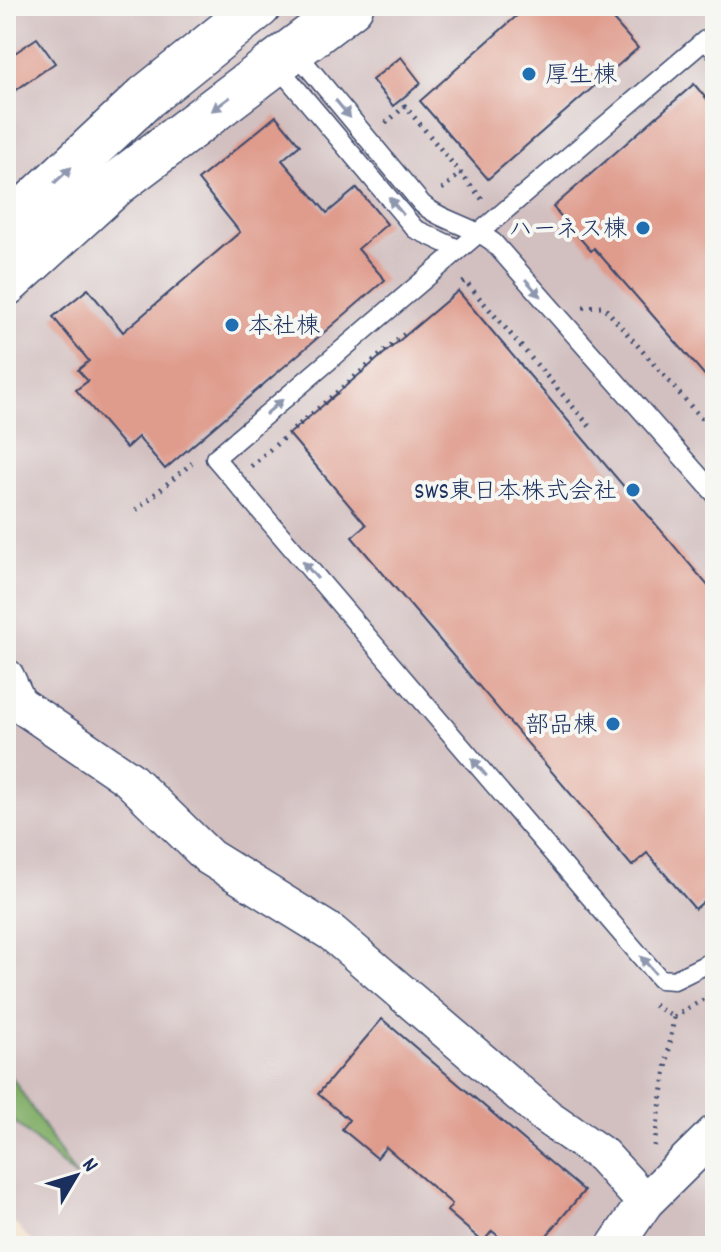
<svg xmlns="http://www.w3.org/2000/svg" width="721" height="1252" viewBox="0 0 721 1252" font-family="Dekko,'Klee One',sans-serif">
<style>
.industrial{fill:#d2bfc0}
.forest{fill:#82ae67;stroke:#4e6e62;stroke-width:2}
.building{fill:#df9b8c}
.lines{fill:none;stroke-linecap:round;stroke-linejoin:round}
.lane-casing{stroke:#3c4a6e;stroke-width:21}
.street-casing{stroke:#3c4a6e;stroke-width:39}
.secondary-casing{stroke:#3c4a6e;stroke-width:47}
.path{stroke:#3c4a6e;stroke-width:5;stroke-dasharray:2 6;stroke-linecap:butt}
.lane{stroke:#fff;stroke-width:18}
.street{stroke:#fff;stroke-width:36}
.secondary{stroke:#fff;stroke-width:44}
.oneway{fill:#8d97ae}
.poi-dot{fill:#1f6fb2;stroke:#f6f6f2;stroke-width:3}
.labels{text-anchor:middle;stroke-width:8;stroke-linejoin:round;paint-order:stroke}
.poi-label{font-size:24px;fill:#1b2f5e;stroke:#f6f6f2;text-anchor:end}
</style>
<rect width="100%" height="100%" fill="#f6f6f2"/>
<filter id="ink" filterUnits="userSpaceOnUse"><feTurbulence type="fractalNoise" baseFrequency=".0125" numOctaves="2"/><feDisplacementMap in="SourceGraphic" scale="16" xChannelSelector="R" yChannelSelector="G"/><feConvolveMatrix kernelMatrix="1 2 1 2 8 2 1 2 1" color-interpolation-filters="sRGB"/></filter>
<filter id="wash" filterUnits="userSpaceOnUse"><feTurbulence type="fractalNoise" baseFrequency=".006" numOctaves="4" result="noise"/><feDisplacementMap in="SourceGraphic" scale="32" xChannelSelector="R" yChannelSelector="G"/><feGaussianBlur stdDeviation="1.8" result="paint"/><feColorMatrix in="noise" values="0 0 0 0 0 0 0 0 0 0 0 0 0 0 0 0 0 1.4 0 .05"/><feComposite in="paint" operator="in"/></filter>
<g filter="url(#wash)">
<rect width="100%" height="100%" fill="#f5e2cb"/>
<path class="industrial" d="M6,6h709v1240h-679l-30,-32z"/>
<path class="forest" d="M6,1068l71,110 -71,-64z"/>
<g id="blocks">
<g class="building">
<path d="M528,6h73l37,42 -150,131 -68,-78z"/>
<path d="M37,38l18,25 -49,34v-38z"/>
<path d="M401,57l20,26 -28,23 -21,-26z"/>
<path d="M694,84l21,25v278l-121,-139 -3,3 -38,-44z"/>
<path d="M276,116l24,29 -18,15 45,53 30,-25 30,36 -29,25 27,31 -220,189 -27,-32 -12,11 -50,-58 12,-9 -10,-11 11,-9 -36,-44 35,-28 35,43 117,-100 -42,-52z"/>
<path d="M458,291l257,303v298l-20,17 -48,-56 -15,13 -280,-329 14,-12 -77,-91z"/>
<path d="M382,1019l202,172 -46,55h-28l-18,-15 -9,11 -36,-31 5,-7 -66,-57 -9,11 -35,-29 7,-9 -31,-26z"/>
</g>
</g>
</g>
<g filter="url(#ink)">
<use href="#blocks" fill-opacity="0" stroke="#3c4a6e" stroke-width="2"/>
<g class="lines">
<defs>
<g id="lane">
<path d="M294,50l128,154c21,18 49,21 71,38l222,252"/>
<path d="M715,51l-10,-11 -490,418 445,521 14,1 41,-20"/>
<path d="M275,63l140,166 43,20"/>
</g>
<g id="street">
<path d="M6,677l12,26 111,76 80,78 123,76 215,184 55,38 43,47"/>
<path d="M615,1246l30,-44 70,-69"/>
</g>
<g id="secondary">
<path d="M6,228l140,-131 113,-91"/>
<path d="M6,284l110,-100 235,-178"/>
</g>
</defs>
<use href="#lane" class="lane-casing"/>
<use href="#street" class="street-casing"/>
<use href="#secondary" class="secondary-casing"/>
<g class="path">
<path d="M386,123l19,-17 77,93"/>
<path d="M442,189l19,-16"/>
<path d="M463,283l2,-2 127,148"/>
<path d="M583,307l20,-1 112,128"/>
<path d="M251,466l156,-134"/>
<path d="M136,510l56,-47"/>
<path d="M654,1005l20,12"/>
<path d="M674,1017l41,-24"/>
<path d="M654,1146l20,-129"/>
</g>
<use href="#lane" class="lane"/>
<use href="#street" class="street"/>
<use href="#secondary" class="secondary"/>
</g>
<defs><path id="oneway-solid" d="M-6-.8H1V-3.2L6.5 0L1 3.2V.8H-6Z" transform="scale(2)"/></defs>
<g class="oneway">
<use href="#oneway-solid" transform="translate(221 104) rotate(143)"/>
<use href="#oneway-solid" transform="translate(343 109) rotate(50)"/>
<use href="#oneway-solid" transform="translate(63 175) rotate(-43)"/>
<use href="#oneway-solid" transform="translate(396 206) rotate(-130)"/>
<use href="#oneway-solid" transform="translate(533 288) rotate(49)"/>
<use href="#oneway-solid" transform="translate(274 407) rotate(-41)"/>
<use href="#oneway-solid" transform="translate(310 570) rotate(-131)"/>
<use href="#oneway-solid" transform="translate(479 767) rotate(-130)"/>
<use href="#oneway-solid" transform="translate(648 965) rotate(-131)"/>
</g>
</g>
<g class="poi-dot">
<circle cx="529" cy="74" r="8"/>
<circle cx="643" cy="228" r="8"/>
<circle cx="232" cy="325" r="8"/>
<circle cx="633" cy="490" r="8"/>
<circle cx="613" cy="724" r="8"/>
</g>
<g class="labels">
<g class="poi-label">
<text x="545" y="82" text-anchor="start">厚生棟</text>
<text x="627" y="236">ハーネス棟</text>
<text x="248" y="333" text-anchor="start">本社棟</text>
<text x="617" y="498">SWS東日本株式会社</text>
<text x="597" y="732">部品棟</text>
</g>
</g>
<rect width="721" height="1252" fill="none" stroke="#f6f6f2" stroke-width="32"/>
<g transform="translate(76 1176) rotate(52)" stroke="#f6f6f2" stroke-width="6" paint-order="stroke">
<path d="M0-6L14 30L0 20L-14 30Z" fill="#1b2f5e"/>
<text y="-12" font-size="22" font-weight="bold" text-anchor="middle" fill="#1b2f5e">N</text>
</g>
</svg>
